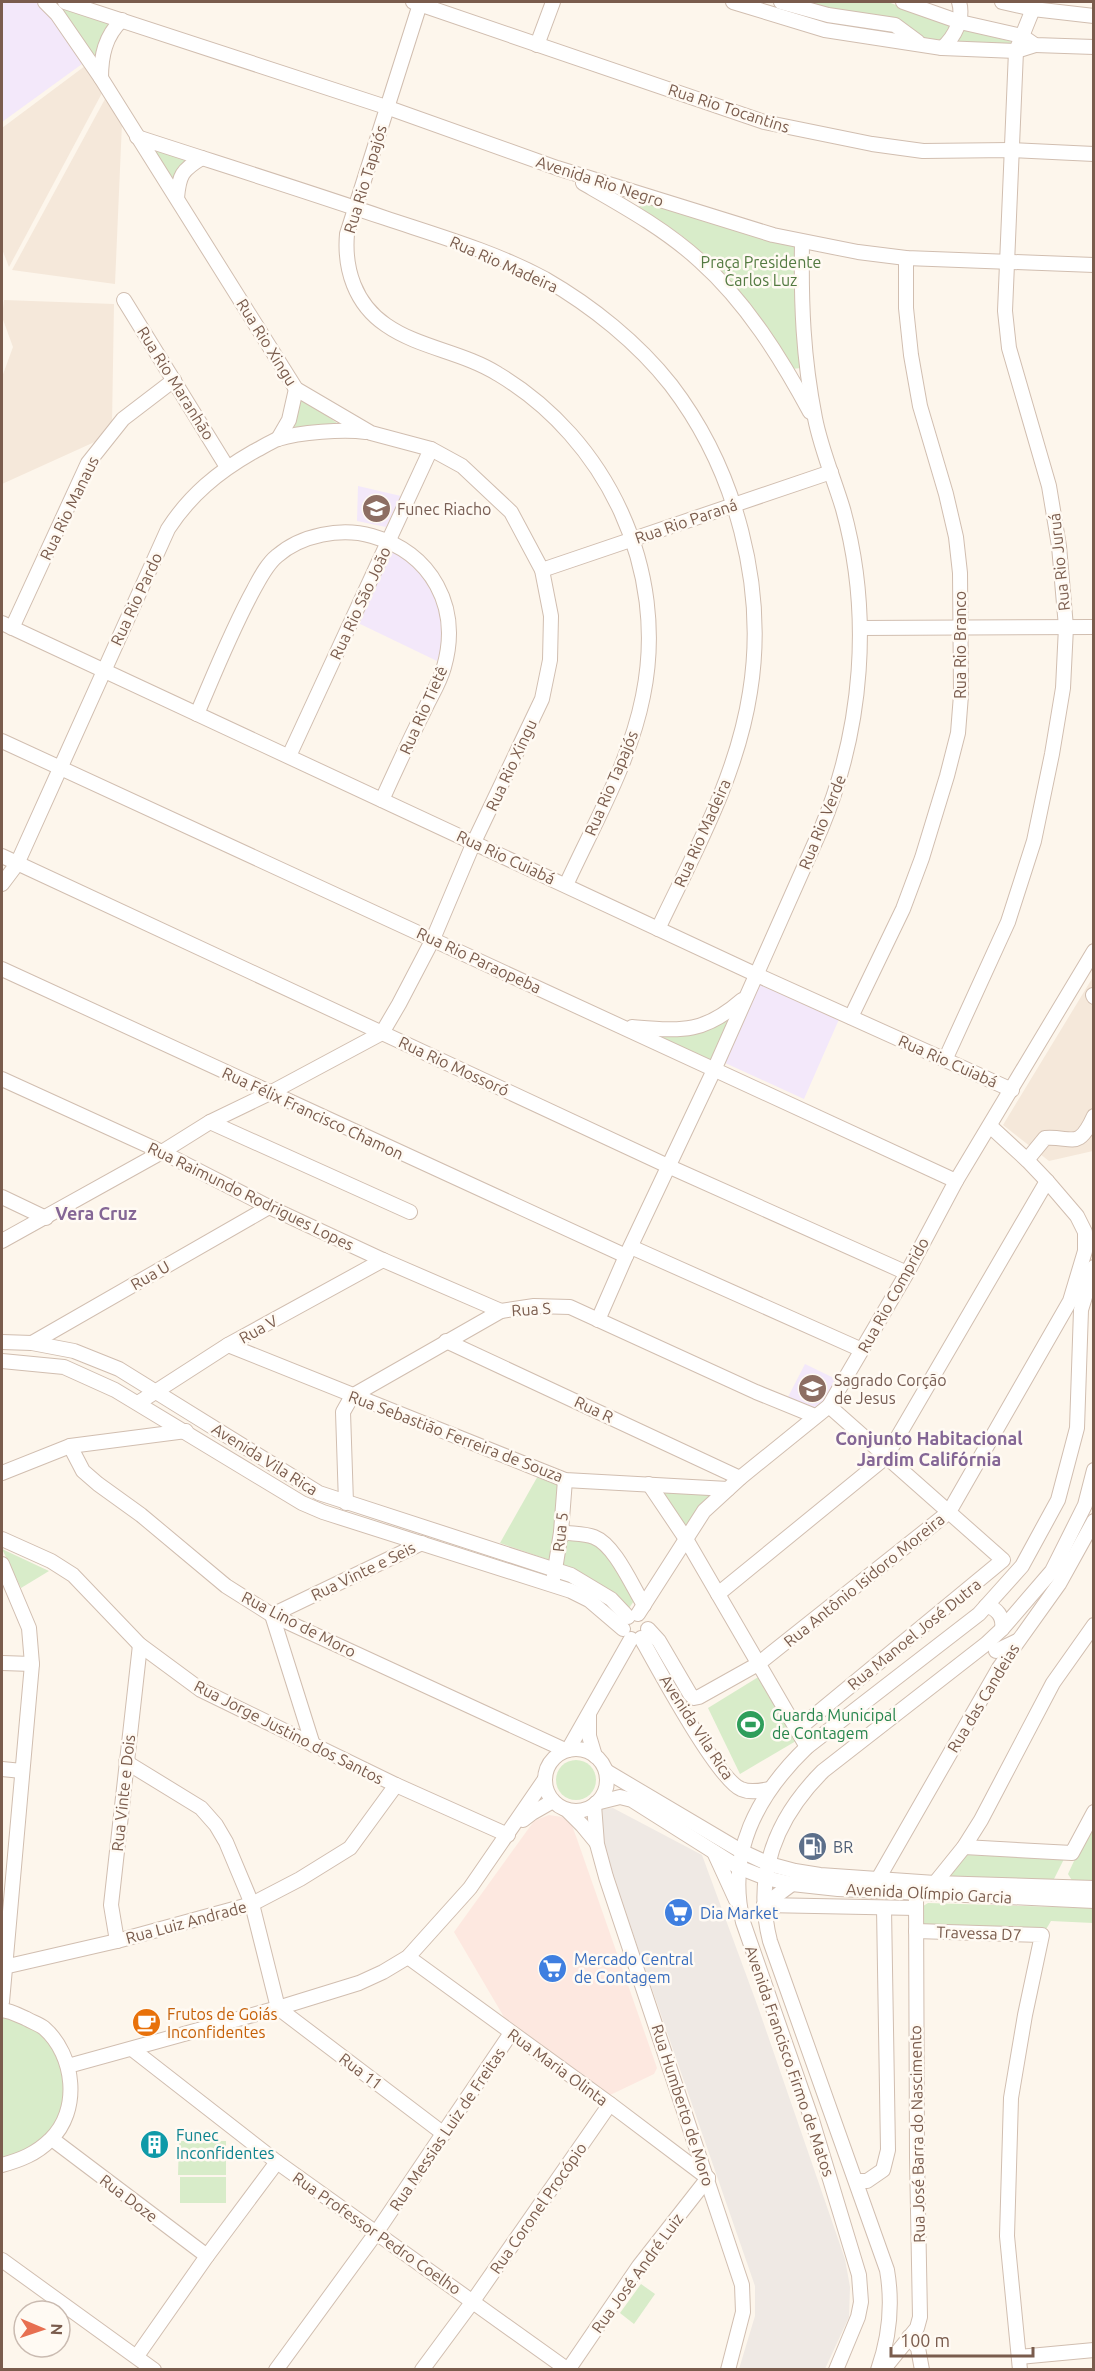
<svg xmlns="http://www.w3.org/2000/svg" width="1095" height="2371" viewBox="0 0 1095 2371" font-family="Ubuntu,sans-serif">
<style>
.residential{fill:#f5e8da}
.commercial{fill:#fde8e0}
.industrial{fill:#efe9e4}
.education{fill:#f3e8fa}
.green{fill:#d8ecc9}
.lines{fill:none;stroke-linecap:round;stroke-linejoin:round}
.minor-casing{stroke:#d1beb0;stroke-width:16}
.minor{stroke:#fff;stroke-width:14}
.labels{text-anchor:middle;stroke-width:5;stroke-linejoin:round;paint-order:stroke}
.street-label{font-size:16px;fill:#7a5c4d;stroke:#fffaf3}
.park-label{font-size:16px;fill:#537a41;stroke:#fffaf3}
.education-label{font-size:16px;fill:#785e54;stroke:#fffaf3;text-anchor:start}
.leisure-label{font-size:16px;fill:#27864d;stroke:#fffaf3;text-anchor:start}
.service-label{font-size:16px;fill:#4e5e75;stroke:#fffaf3;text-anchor:start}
.shop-label{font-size:16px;fill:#366cbe;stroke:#fffaf3;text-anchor:start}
.food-label{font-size:16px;fill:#c56008;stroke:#fffaf3;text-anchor:start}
.culture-label{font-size:16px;fill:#0d838f;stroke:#fffaf3;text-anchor:start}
.neighbourhood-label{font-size:18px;font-weight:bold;fill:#846695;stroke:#fffaf3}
</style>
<rect width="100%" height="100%" fill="#fdf6ec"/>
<g class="residential">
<path d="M85,66l17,27 -93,174 -7,-18v-121z"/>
<path d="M105,99l17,24 -7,161 -103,-14z"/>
<path d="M4,300l110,4 -2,120 -13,16 -97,44v-107l11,-30 -11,-30z"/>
<path d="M1093,977v174l-44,10 -46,-36z"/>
</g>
<path class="commercial" d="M549,1815l13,2 9,6 6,16 80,229 -3,6 -46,22 -97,-67 -57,-97 80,-111z"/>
<path class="industrial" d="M613,1808l89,47 56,152 87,252 5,28 -1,30 -24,52h-86l16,-53v-30l-150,-433 -3,-44z"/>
<g class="education">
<path d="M2,2h37l14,14 29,48 -80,58z"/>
<path d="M358,486l43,10 -15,31 -29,-6z"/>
<path d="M393,549l12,6 31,36 8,26 -1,25 -6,19 -81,-39z"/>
<path d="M759,980l81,37 -36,82 -81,-37z"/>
<path d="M805,1364l35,17 -19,29 -33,-13z"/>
</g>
<g class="green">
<path d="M51,2h6l54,18 -15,40z"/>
<path d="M807,2h81l66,25 63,16 -7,4 -86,-9 -26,-20 -71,-10z"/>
<path d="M144,142l49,16 -18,32z"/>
<path d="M643,200l153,46 1,85 4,37 -9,1 -17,-28 -64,-80 -30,-26 -42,-28z"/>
<path d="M302,398l39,28 -54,8 9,-14z"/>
<path d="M735,1010l-25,55 -70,-34 33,2z"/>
<path d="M539,1474l23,8 -7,80 -55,-19z"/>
<path d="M657,1484l66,6 -39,40z"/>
<path d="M565,1537l38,4 33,57 -9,13 -65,-44z"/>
<path d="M2,1549l47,22 -28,17z"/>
<path d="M760,1676l36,65 -56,33 -32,-66z"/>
<circle cx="576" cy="1780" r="20"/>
<path d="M1092,1822l1,61 -20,-1 -5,-8z"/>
<path d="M963,1855l102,2 -12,24 -107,-2z"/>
<path d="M928,1903l165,5v15l-42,-2 -6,10 -118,-2 -7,-5v-16z"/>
<path d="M2,2014c16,6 32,11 44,24 31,33 21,86 -14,111 -8,6 -21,8 -30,12z"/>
<path d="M179,2141h47v34h-48z"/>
<rect x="180" y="2177" width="46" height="26"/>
<path d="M641,2284l14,10 -21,30 -14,-11z"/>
</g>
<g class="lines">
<defs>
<g id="minor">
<path d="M65,2l321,105 171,61 216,67 85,17 48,6 188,7"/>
<path d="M413,2l351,120 108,22 51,7 87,-1 84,4"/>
<path d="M733,2l92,28 117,18 74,3 19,-6"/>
<path d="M781,2l47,13 67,10 23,17"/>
<path d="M903,2l57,20 62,14 13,9 59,2"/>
<path d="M1002,2l31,7 61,7"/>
<path d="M420,4l-73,230c-3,35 8,70 39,91 33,23 77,27 112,49 109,65 171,196 145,322 -13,66 -49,128 -77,189"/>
<path d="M537,45l16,-43"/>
<path d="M942,48c13,-11 22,-30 17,-46"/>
<path d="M101,78c0,-22 4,-42 21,-58"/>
<path d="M137,137c83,27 166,53 248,81 54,18 110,34 160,61 47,27 93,64 126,106 65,85 96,202 79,307 -13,85 -56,161 -92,237"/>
<path d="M583,183c40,23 82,46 117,78 46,41 81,97 110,151"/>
<path d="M177,198c2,-23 5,-28 25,-40"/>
<path d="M124,300l103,167"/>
<path d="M278,439l11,-19 7,-31"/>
<path d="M542,570l289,-98"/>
<path d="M2,623l755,352 255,115"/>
<path d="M12,628l76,-165 35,-44 51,-39"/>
<path d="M860,628l234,-1"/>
<path d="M197,714c18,-42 35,-85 57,-125 6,-11 13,-25 23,-33 24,-21 64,-29 95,-20 60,17 89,71 72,131 -4,15 -13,29 -19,42 -15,30 -29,60 -43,91"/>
<path d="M2,741l954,440"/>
<path d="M289,756l142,-307"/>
<path d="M2,856l668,311 237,106"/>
<path d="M2,884l15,-20 151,-335c22,-34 50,-57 85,-77 8,-4 17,-10 25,-13 21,-7 66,-10 88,-7"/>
<path d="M2,969l624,287"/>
<path d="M1093,995l1,2"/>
<path d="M851,1017l52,-108 19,-51 25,-82 11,-43 3,-38 -1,-122 -4,-36 -10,-43 -26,-88 -9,-51 -5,-47v-50"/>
<path d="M632,1027c50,4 71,7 110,-27"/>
<path d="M945,1060l63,-138 26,-81 18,-87 11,-66 3,-61 -7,-81 -10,-60 -40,-138 -4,-37 11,-260 17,-42"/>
<path d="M2,1079l160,73 107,55 114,53 118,51"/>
<path d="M210,1122l200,90"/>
<path d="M1027,1160l18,-22c28,-2 33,13 49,-22"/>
<path d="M2,1197l44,21"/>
<path d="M2,1241l160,-89 48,-30 60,-29 112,-60 17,-29 34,-65 41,-97 68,-143 8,-39 1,-44 -9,-46 -31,-58 -49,-46 -31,-17 -60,-16 -75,-44 -195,-311 -44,-64 -12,-12"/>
<path d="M631,1247l231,103"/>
<path d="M598,1320l28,-64 88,-186 107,-241c42,-100 51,-215 22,-320 -9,-30 -22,-60 -28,-91 -12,-61 -14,-114 -13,-176"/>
<path d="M446,1341l294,137"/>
<path d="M2,1342l30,1 42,8 45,18 200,124 252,82 40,24 17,18"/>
<path d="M32,1343l237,-136"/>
<path d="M228,1345l337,135 163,9"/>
<path d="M2,1361l62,6 51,23 187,113 21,9 248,79 18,9 34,29"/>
<path d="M138,1403l90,-58 155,-85"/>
<path d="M70,1446l13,25 15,13 43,31 85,71 46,29 293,135"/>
<path d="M2,1473l68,-27 116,-15"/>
<path d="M649,1484l37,55 121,208"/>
<path d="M346,1503l-3,-91 9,-16 149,-85 33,-5 36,1 186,85 59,24"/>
<path d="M561,1532c10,2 23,1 33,5 21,8 38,49 50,68"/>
<path d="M2,1539l49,22 22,14 67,70 61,45 195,95 112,50"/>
<path d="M2,1564l27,64 3,36 -30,338"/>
<path d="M554,1576l7,-44 4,-52"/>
<path d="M718,1594l168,-137 161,-276"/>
<path d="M986,1606c11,2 18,11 16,23"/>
<path d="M638,1614l66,-103 36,-33 89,-72 78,-133 49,-92 138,-230"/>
<path d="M272,1615l150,-72"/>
<path d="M272,1615l41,130"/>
<path d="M648,1629l11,12 31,53 4,4 5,-1 59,-33 191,-152 121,-211 15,-50v-19l-8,-16 -30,-35 -20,-21 -37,-34"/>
<path d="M641,1638c15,27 77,142 100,151 9,4 19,2 28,0"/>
<path d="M996,1651l21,-10"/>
<path d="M2,1663l30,1"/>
<path d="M589,1715v21l6,20"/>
<path d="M797,1730l206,-170 -174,-154"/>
<circle cx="576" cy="1780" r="31"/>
<path d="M568,1750l63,-111"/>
<path d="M126,1762l75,46 15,17 10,17 26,62 26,104 166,126"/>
<path d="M2,1769l20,2"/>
<path d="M606,1771l135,80 28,13 26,7 25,4 115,8 159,5"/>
<path d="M596,1803l24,-6 12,3 106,67 28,11 26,6 46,5 256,12"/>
<path d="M594,1805l3,39 9,33 136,408 1,27 -15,58"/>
<path d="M567,1810l15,15 14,17"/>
<path d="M523,1820l9,-7 21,-12"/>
<path d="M964,1847l108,6 22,-41"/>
<path d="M714,1852l22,48"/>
<path d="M878,1879l121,-211 60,-84 35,-63"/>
<path d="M935,1883l29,-36 17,-27 72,-137 41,-58"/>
<path d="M764,1905l152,3"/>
<path d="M764,1905l28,-21"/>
<path d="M916,1931l126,4 -17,80 -14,83 -4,138 13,134"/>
<path d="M117,1941l-6,-36 29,-260"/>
<path d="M408,1957l202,147 98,74"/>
<path d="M4,1967l113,-26 135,-37 48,-25 50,-31 46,-63"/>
<path d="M2,2010c9,1 16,5 25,9 5,3 12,5 17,9 31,27 37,83 6,112 -14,14 -30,20 -48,25"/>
<path d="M132,2049l145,113 291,208"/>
<path d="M68,2066l210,-58 81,-25 24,-11 25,-15 62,-69 75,-109"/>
<path d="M52,2139l155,117"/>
<path d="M856,2181h11l16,-11 5,-20 -4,-242"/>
<path d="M2,2260l152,110"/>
<path d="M909,2337l9,11 4,22"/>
<path d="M137,2356l70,-100 70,-94"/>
<path d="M1019,2357l75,-7"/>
<path d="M276,2370l100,-137 135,-200"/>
<path d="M422,2370l51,-69 137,-197"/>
<path d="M568,2370l71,-104 69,-88"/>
<path d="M836,2370l22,-53 3,-15 -2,-27 -47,-155 -69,-198c-17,-69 15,-128 64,-175l172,-133 43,-48 36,-66 19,-72 4,-118 13,-43"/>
<path d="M878,2370c12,-34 15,-65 9,-100l-117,-329c-17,-67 6,-123 53,-170l163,-127 16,-15 50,-58 33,-66 9,-35"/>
<path d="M883,2370l34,-42 3,-11 -3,-160 -1,-265"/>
</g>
</defs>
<use href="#minor" class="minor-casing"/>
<use href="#minor" class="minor"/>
</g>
<defs>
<symbol id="school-disc" viewBox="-11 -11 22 22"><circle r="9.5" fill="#8d6e63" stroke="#fffaf3"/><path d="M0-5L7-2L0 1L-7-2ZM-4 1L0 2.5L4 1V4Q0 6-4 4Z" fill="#fff"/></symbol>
<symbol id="stadium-disc" viewBox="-11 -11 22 22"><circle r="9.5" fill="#2e9e5b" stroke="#fffaf3"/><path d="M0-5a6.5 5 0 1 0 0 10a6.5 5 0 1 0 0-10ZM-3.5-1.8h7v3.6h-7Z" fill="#fff"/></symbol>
<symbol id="fuel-disc" viewBox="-11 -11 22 22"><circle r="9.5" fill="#5c6f8a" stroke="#fffaf3"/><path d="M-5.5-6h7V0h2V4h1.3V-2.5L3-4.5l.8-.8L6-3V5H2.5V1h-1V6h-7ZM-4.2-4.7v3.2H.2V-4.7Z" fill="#fff"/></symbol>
<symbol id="supermarket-disc" viewBox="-11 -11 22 22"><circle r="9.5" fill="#3f7fe0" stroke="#fffaf3"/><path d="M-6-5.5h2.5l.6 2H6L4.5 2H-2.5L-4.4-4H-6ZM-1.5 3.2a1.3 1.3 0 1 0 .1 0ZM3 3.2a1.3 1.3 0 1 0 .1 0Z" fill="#fff"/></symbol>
<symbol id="cafe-disc" viewBox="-11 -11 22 22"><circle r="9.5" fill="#e8710a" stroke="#fffaf3"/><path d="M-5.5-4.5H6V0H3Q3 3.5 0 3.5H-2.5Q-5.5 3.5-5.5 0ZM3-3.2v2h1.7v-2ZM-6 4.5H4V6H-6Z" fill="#fff"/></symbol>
<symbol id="building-disc" viewBox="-11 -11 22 22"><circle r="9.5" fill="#0f9aa8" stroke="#fffaf3"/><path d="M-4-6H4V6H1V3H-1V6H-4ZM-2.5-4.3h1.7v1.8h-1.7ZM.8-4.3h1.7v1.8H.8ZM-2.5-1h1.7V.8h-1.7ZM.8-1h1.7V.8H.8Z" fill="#fff"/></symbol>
</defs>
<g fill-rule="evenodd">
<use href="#school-disc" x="360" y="492" width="33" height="33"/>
<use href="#school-disc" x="796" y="1372" width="33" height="33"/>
<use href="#stadium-disc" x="734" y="1708" width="33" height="33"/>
<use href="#fuel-disc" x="796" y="1830" width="33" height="33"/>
<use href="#supermarket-disc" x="662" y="1896" width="33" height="33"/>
<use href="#supermarket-disc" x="536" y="1952" width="33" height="33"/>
<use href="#cafe-disc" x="130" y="2006" width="33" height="33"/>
<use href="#building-disc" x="138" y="2128" width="33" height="33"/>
</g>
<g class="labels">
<g class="street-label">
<text transform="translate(729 108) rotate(18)" y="6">Rua Rio Tocantins</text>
<text transform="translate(365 179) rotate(-73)" y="6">Rua Rio Tapajós</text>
<text transform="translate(600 181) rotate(18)" y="6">Avenida Rio Negro</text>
<text transform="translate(504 264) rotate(24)" y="6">Rua Rio Madeira</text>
<text transform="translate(267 342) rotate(58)" y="6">Rua Rio Xingu</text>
<text transform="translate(176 383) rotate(58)" y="6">Rua Rio Maranhão</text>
<text transform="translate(69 508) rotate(-64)" y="6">Rua Rio Manaus</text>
<text transform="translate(686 521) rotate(-19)" y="6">Rua Rio Paraná</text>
<text transform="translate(1059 562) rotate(-96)" y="6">Rua Rio Juruá</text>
<text transform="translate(136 599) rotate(-65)" y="6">Rua Rio Pardo</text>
<text transform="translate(360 603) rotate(-65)" y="6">Rua Rio São João</text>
<text transform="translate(960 645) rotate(-90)" y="6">Rua Rio Branco</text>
<text transform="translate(423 710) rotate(-66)" y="6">Rua Rio Tietê</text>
<text transform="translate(511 765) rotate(-65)" y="6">Rua Rio Xingu</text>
<text transform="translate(611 783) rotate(-67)" y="6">Rua Rio Tapajós</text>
<text transform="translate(822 822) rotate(-68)" y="6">Rua Rio Verde</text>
<text transform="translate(702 833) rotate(-66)" y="6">Rua Rio Madeira</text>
<text transform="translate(506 857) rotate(25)" y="6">Rua Rio Cuiabá</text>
<text transform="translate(479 960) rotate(25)" y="6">Rua Rio Paraopeba</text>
<text transform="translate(948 1061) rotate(24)" y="6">Rua Rio Cuiabá</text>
<text transform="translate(454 1066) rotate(25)" y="6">Rua Rio Mossoró</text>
<text transform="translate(313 1113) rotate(25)" y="6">Rua Félix Francisco Chamon</text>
<text transform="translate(251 1196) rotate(26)" y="6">Rua Raimundo Rodrigues Lopes</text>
<text transform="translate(150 1275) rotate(-30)" y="6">Rua U</text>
<text transform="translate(893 1295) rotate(-61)" y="6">Rua Rio Comprido</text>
<text transform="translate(531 1309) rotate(-4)" y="6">Rua S</text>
<text transform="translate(258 1329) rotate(-29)" y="6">Rua V</text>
<text transform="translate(594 1409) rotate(25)" y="6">Rua R</text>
<text transform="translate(456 1436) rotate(21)" y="6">Rua Sebastião Ferreira de Souza</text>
<text transform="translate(265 1459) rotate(32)" y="6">Avenida Vila Rica</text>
<text transform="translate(560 1532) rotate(-84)" y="6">Rua 5</text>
<text transform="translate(363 1571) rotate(-26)" y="6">Rua Vinte e Seis</text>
<text transform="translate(864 1580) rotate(-39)" y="6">Rua Antônio Isidoro Moreira</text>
<text transform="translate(299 1624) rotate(27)" y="6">Rua Lino de Moro</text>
<text transform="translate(914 1634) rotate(-39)" y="6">Rua Manoel José Dutra</text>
<text transform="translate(983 1698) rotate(-59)" y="6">Rua das Candeias</text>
<text transform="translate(697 1727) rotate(57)" y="6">Avenida Vila Rica</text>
<text transform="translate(289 1732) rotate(27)" y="6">Rua Jorge Justino dos Santos</text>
<text transform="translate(123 1793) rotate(-84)" y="6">Rua Vinte e Dois</text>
<text transform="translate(929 1893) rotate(3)" y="6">Avenida Olímpio Garcia</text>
<text transform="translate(186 1922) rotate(-15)" y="6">Rua Luiz Andrade</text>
<text transform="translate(979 1933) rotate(2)" y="6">Travessa D7</text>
<text transform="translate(790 2061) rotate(71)" y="6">Avenida Francisco Firmo de Matos</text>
<text transform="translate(558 2067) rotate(36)" y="6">Rua Maria Olinta</text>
<text transform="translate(361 2071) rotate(37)" y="6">Rua 11</text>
<text transform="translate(683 2105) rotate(72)" y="6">Rua Humberto de Moro</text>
<text transform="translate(447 2129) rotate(-56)" y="6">Rua Messias Luiz de Freitas</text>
<text transform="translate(917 2134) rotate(-91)" y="6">Rua José Barra do Nascimento</text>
<text transform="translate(129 2198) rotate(37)" y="6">Rua Doze</text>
<text transform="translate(538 2208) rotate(-55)" y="6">Rua Coronel Procópio</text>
<text transform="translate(377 2233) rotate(35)" y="6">Rua Professor Pedro Coelho</text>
<text transform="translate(637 2273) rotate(-54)" y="6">Rua José André Luiz</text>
</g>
<g class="park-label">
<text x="761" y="268">Praça Presidente<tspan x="761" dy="18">Carlos Luz</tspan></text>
</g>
<g class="education-label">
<text x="397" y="515">Funec Riacho</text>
<text x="834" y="1386">Sagrado Corção<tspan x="834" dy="18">de Jesus</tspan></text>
</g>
<g class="leisure-label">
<text x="772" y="1721">Guarda Municipal<tspan x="772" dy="18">de Contagem</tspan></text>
</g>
<g class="service-label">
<text x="833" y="1853">BR</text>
</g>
<g class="shop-label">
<text x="700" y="1919">Dia Market</text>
<text x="574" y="1965">Mercado Central<tspan x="574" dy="18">de Contagem</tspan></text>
</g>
<g class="food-label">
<text x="167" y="2020">Frutos de Goiás<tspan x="167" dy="18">Inconfidentes</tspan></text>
</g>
<g class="culture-label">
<text x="176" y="2141">Funec<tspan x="176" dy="18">Inconfidentes</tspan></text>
</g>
<g class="neighbourhood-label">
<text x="96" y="1220">Vera Cruz</text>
<text x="929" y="1445">Conjunto Habitacional<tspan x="929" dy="21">Jardim Califórnia</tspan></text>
</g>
</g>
<rect width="1095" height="2371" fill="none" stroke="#7a5c4d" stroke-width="6"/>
<g transform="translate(42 2329) rotate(92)"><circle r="28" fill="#fffaf3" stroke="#cabbb1" stroke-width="1.5"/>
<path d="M0-4.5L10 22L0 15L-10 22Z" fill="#e76f51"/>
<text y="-9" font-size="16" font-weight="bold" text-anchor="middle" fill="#7a5c4d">N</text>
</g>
<path d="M891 2347v9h142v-9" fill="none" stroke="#7a5c4d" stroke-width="3"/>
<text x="900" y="2347" font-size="18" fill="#7a5c4d" stroke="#fffaf3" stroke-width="4.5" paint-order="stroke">100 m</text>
</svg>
